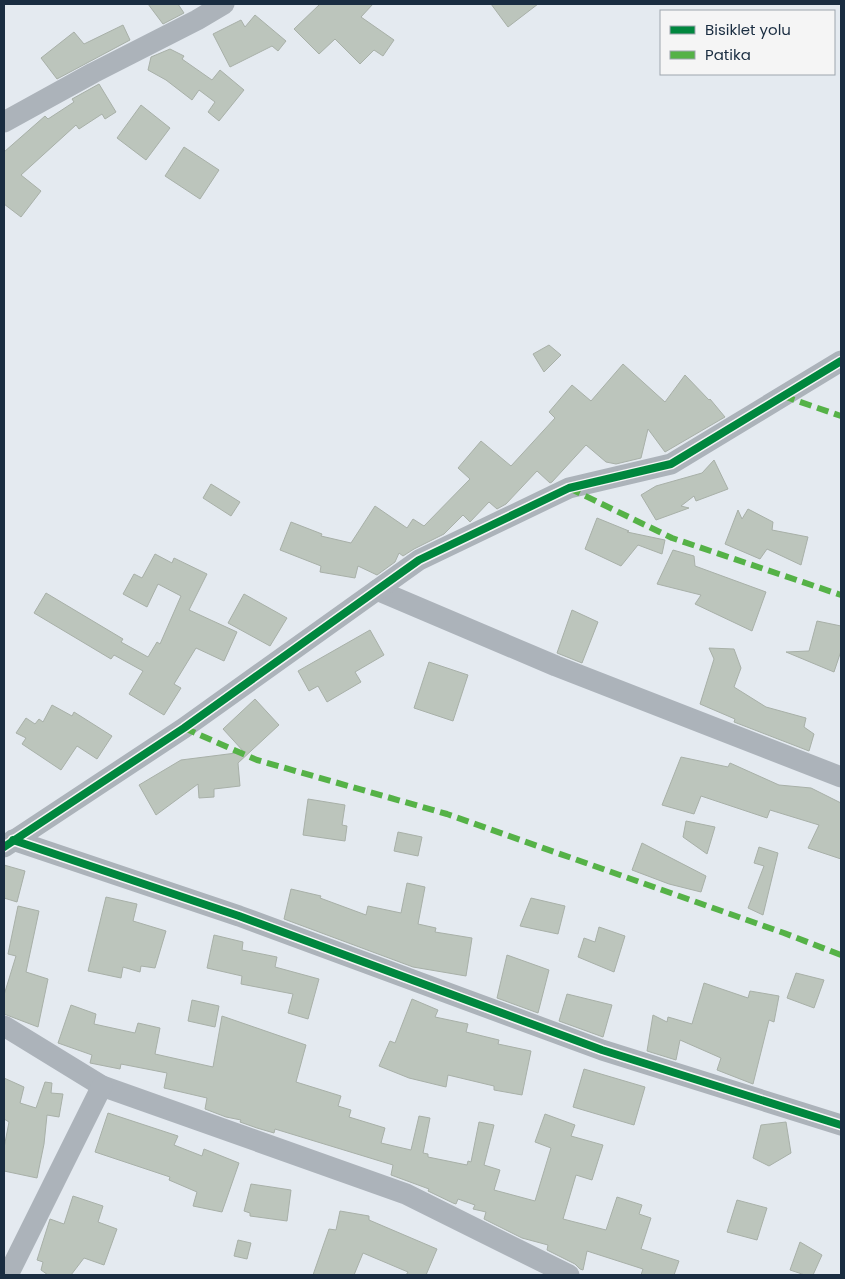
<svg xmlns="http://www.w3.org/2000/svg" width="845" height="1279" viewBox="0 0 845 1279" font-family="Poppins,sans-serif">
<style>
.building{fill:#bcc5bc;stroke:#a8b0a8}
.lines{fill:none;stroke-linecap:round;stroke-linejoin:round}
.minor{stroke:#acb3ba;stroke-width:21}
.quiet{stroke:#55b247;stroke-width:6;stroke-dasharray:12 6;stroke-linecap:butt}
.cycleway-casing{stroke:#f5f5f5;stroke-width:11}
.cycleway{stroke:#00873e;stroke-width:8}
</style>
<rect width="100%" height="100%" fill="#e4eaf0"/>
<g class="building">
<path d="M148,4h30l6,9 -21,11z"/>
<path d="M320,4h53l-12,13 33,23 -11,16 -9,-6 -14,14 -25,-25 -16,15 -25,-25z"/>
<path d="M491,4h47l-30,23z"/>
<path d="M255,15l31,26 -8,10 -6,-5 -42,21 -17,-33 28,-14 4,7z"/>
<path d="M123,25l7,15 -73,39 -16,-21 33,-26 10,12z"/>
<path d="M170,49l14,7 -2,3 30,21 8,-10 24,20 -25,31 -11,-9 7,-10 -16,-12 -7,10 -26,-20 -18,-10 3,-13z"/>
<path d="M99,84l17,28 -11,7 -3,-5 -23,15 -3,-4 -55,50 20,16 -20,26 -17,-13v-52l41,-36 3,3 26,-17 -2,-3z"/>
<path d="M141,105l29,23 -24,32 -29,-22z"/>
<path d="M184,147l35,23 -19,29 -35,-23z"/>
<path d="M549,345l12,10 -17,17 -11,-18z"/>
<path d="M623,364l42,38 20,-27 24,25 1,-1 15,18 -60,35 -17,-23 -7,29 -25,6 -10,-2 -20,-17 -34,37 -2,1 -13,-12 -31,33 -9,5 -8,-7 -19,20 -7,-7 -19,19 -30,15 -11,7 -4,-3 -4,9 -18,13 -19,-9 -3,12 -35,-6 1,-6 -41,-16 11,-28 31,12 -1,2 30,7 24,-37 32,22 6,-9 11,7 46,-47 -12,-11 23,-27 30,25 44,-48 -6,-6 23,-27 19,16z"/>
<path d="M714,460l14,29 -32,12 -2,-5 -13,10 8,2 -33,12 -15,-25 15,-9 46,-13z"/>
<path d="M211,484l29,18 -9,14 -28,-18z"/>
<path d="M748,509l25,13 -1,8 36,7 -7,28 -34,-16 -7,10 -35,-15 13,-34 4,9z"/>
<path d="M597,518l32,13 -2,1 38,8 -3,14 -24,-9 -17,21 -36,-17z"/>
<path d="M673,550l21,6 1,10 71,26 -14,39 -57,-27 6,-9 -44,-11z"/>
<path d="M155,554l17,9 2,-5 33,16 -18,36 48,22 -13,29 -28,-13 -22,36 7,4 -17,27 -35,-21 14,-23 -29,-16 -3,4 -77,-46 12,-20 77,46 -2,3 27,15 9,-15 3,2 21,-48 -23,-12 -11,23 -24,-13 11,-20 8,4z"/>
<path d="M244,594l43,24 -17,28 -42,-23z"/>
<path d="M572,610l26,12 -16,41 -25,-10z"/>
<path d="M817,621l24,5v25l-7,21 -48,-20 23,-1z"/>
<path d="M370,630l14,25 -29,17 6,10 -34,20 -9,-16 -9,5 -11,-20z"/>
<path d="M709,648l25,1 7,19 -7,19 32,20 40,11 -2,9 10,7 -5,17 -75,-29 1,-3 -35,-15 14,-45z"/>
<path d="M429,662l39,13 -15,46 -39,-13z"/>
<path d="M255,699l24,26 -41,38 2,23 -26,3v8l-15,1 -1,-14 -42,31 -17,-30 42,-25 63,-8 -21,-23z"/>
<path d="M52,705l20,11 2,-4 38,24 -15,23 -20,-13 -16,24 -39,-26 4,-6 -10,-5 10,-15 9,6 4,-5 4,3z"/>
<path d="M681,757l47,10 2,-4 49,22 32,3 30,15v56l-33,-11 11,-23 -49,-15 -3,8 -66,-22 -7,18 -32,-9z"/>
<path d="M308,799l37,6 -3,20 5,1 -2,15 -42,-6z"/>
<path d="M686,821l29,6 -8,27 -24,-17z"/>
<path d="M398,832l24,5 -4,19 -24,-5z"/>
<path d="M642,843l64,33 -5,16 -32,-8 -37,-14z"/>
<path d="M759,847l19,6 -15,62 -15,-7 16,-42 -10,-3z"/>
<path d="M4,865l21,6 -8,31 -13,-4z"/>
<path d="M407,883l18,4 -7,37 18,4 -1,4 37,6 -6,38 -53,-9 -129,-48 7,-30 30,7 -1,2 46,17 2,-9 33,7z"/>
<path d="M106,897l31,7 -4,17 33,10 -11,37 -14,-2 -1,6 -17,-5 -2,11 -33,-7z"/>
<path d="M531,898l34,8 -7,28 -38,-8z"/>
<path d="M18,906l21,5 -13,61 22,7 -10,48 -34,-13v-19l12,-39 -8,-2z"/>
<path d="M599,927l26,9 -11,36 -36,-15 6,-19 11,4z"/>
<path d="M214,935l29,7 -1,8 35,7 -2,10 44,12 -11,40 -20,-6 5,-19 -52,-10 1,-8 -35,-8z"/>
<path d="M507,955l42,15 -11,43 -41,-15z"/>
<path d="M796,973l28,7 -10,28 -27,-10z"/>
<path d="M704,983l44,15 2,-7 29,5 -5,26 -5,-2 -16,64 -36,-14 4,-12 -41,-18 -4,20 -29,-9 6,-36 14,7 1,-5 24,7z"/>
<path d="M567,994l45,11 -9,32 -44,-16z"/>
<path d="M412,999l26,11 -3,7 33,7 -2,8 33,8 -1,4 33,7 -9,44 -28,-5v-4l-46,-11 -2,12 -37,-9 -30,-12 11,-25 5,2z"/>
<path d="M192,1000l27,6 -4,21 -27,-6z"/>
<path d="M71,1005l25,9 -2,10 41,9 3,-10 22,5 -5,26 58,13 9,-51 84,29 -10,37 45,14 -3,10 13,4 -2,7 36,11 -4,15 30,7 8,-34 11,2 -7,35 5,1v3l39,8 1,-4 3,1 8,-40 15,3 -10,40 16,5 -6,20 41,11 16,-53 -16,-6 10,-28 30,11 -4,11 32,9 -11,35 -16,-5 -13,44 43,11 11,-33 25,8 -3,9 12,4 -10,31 38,12 -5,14h-33l2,-6 -56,-18 -4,19 -3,-1 -5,-5 -28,-14 1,-5 -26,-7 -38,-19 2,-7 -13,-3 2,-4 -17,-6 -2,5 -3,-1 -25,-12 1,-2 -38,-14 2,-10 -118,-36 -1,4 -17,-5 -17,-6 1,-2 -15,-3 -21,-8 2,-11 -43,-10 3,-15 -46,-9 -1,5 -30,-6 2,-8 -34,-12z"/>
<path d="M584,1069l61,18 -11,38 -61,-18z"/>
<path d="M4,1078l20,9 -4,16 16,5 9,-26 7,1 -1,10 12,1 -4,23 -12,-2 -3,29 -7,34 -33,-7v-23l5,-26 -5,-3z"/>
<path d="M108,1113l70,23 -4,9 28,11 2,-7 35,14 -17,49 -29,-6 4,-14 -28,-12 1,-3 -75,-25z"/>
<path d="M786,1122l5,31 -22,13 -16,-8 8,-33z"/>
<path d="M251,1184l40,6 -4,31 -37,-5v-3l-6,-2z"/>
<path d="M73,1196l30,10 -5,16 19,7 -13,36 -20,-7 -13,17h-23l-7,-5 2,-8 -6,-2 13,-41 14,5z"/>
<path d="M737,1200l30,8 -10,32 -30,-8z"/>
<path d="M340,1211l29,5v4l68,29 -11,26h-20l2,-3 -45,-19 -9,22h-41l16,-46 7,1z"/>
<path d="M238,1240l13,3 -4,16 -13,-3z"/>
<path d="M800,1242l22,13 -9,20h-8l-15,-5z"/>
</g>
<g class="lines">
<g class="minor">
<path d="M4,122l89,-49 104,-53 27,-16"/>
<path d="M377,590l179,76 285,111"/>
<path d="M13,840l226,76 363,134 239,75"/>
<path d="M4,847l180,-119 235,-168 150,-72 102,-24 170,-103"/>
<path d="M4,1026l98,60 304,108 163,81"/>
<path d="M8,1275l94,-189"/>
</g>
<g class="quiet">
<path d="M783,396l58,20"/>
<path d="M569,488l103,50 169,57"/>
<path d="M184,728l73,32 190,54 337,119 57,22"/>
</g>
<defs>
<g id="cycleway">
<path d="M13,840l226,76 363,134 239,75"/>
<path d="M4,847l180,-119 235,-168 150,-72 102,-24 170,-103"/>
</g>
</defs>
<use href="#cycleway" class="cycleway-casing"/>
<use href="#cycleway" class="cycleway"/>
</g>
<rect width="845" height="1279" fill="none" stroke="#1a2d41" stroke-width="10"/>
<rect x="660" y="10" width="175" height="65" fill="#f5f5f5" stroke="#9da5ad"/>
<rect x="670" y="26" width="25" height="8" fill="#00873e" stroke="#9da5ad"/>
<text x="705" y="35" font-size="15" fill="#1a2d41">Bisiklet yolu</text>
<rect x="670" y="51" width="25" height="8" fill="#55b247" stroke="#9da5ad"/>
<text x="705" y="60" font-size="15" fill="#1a2d41">Patika</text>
</svg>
